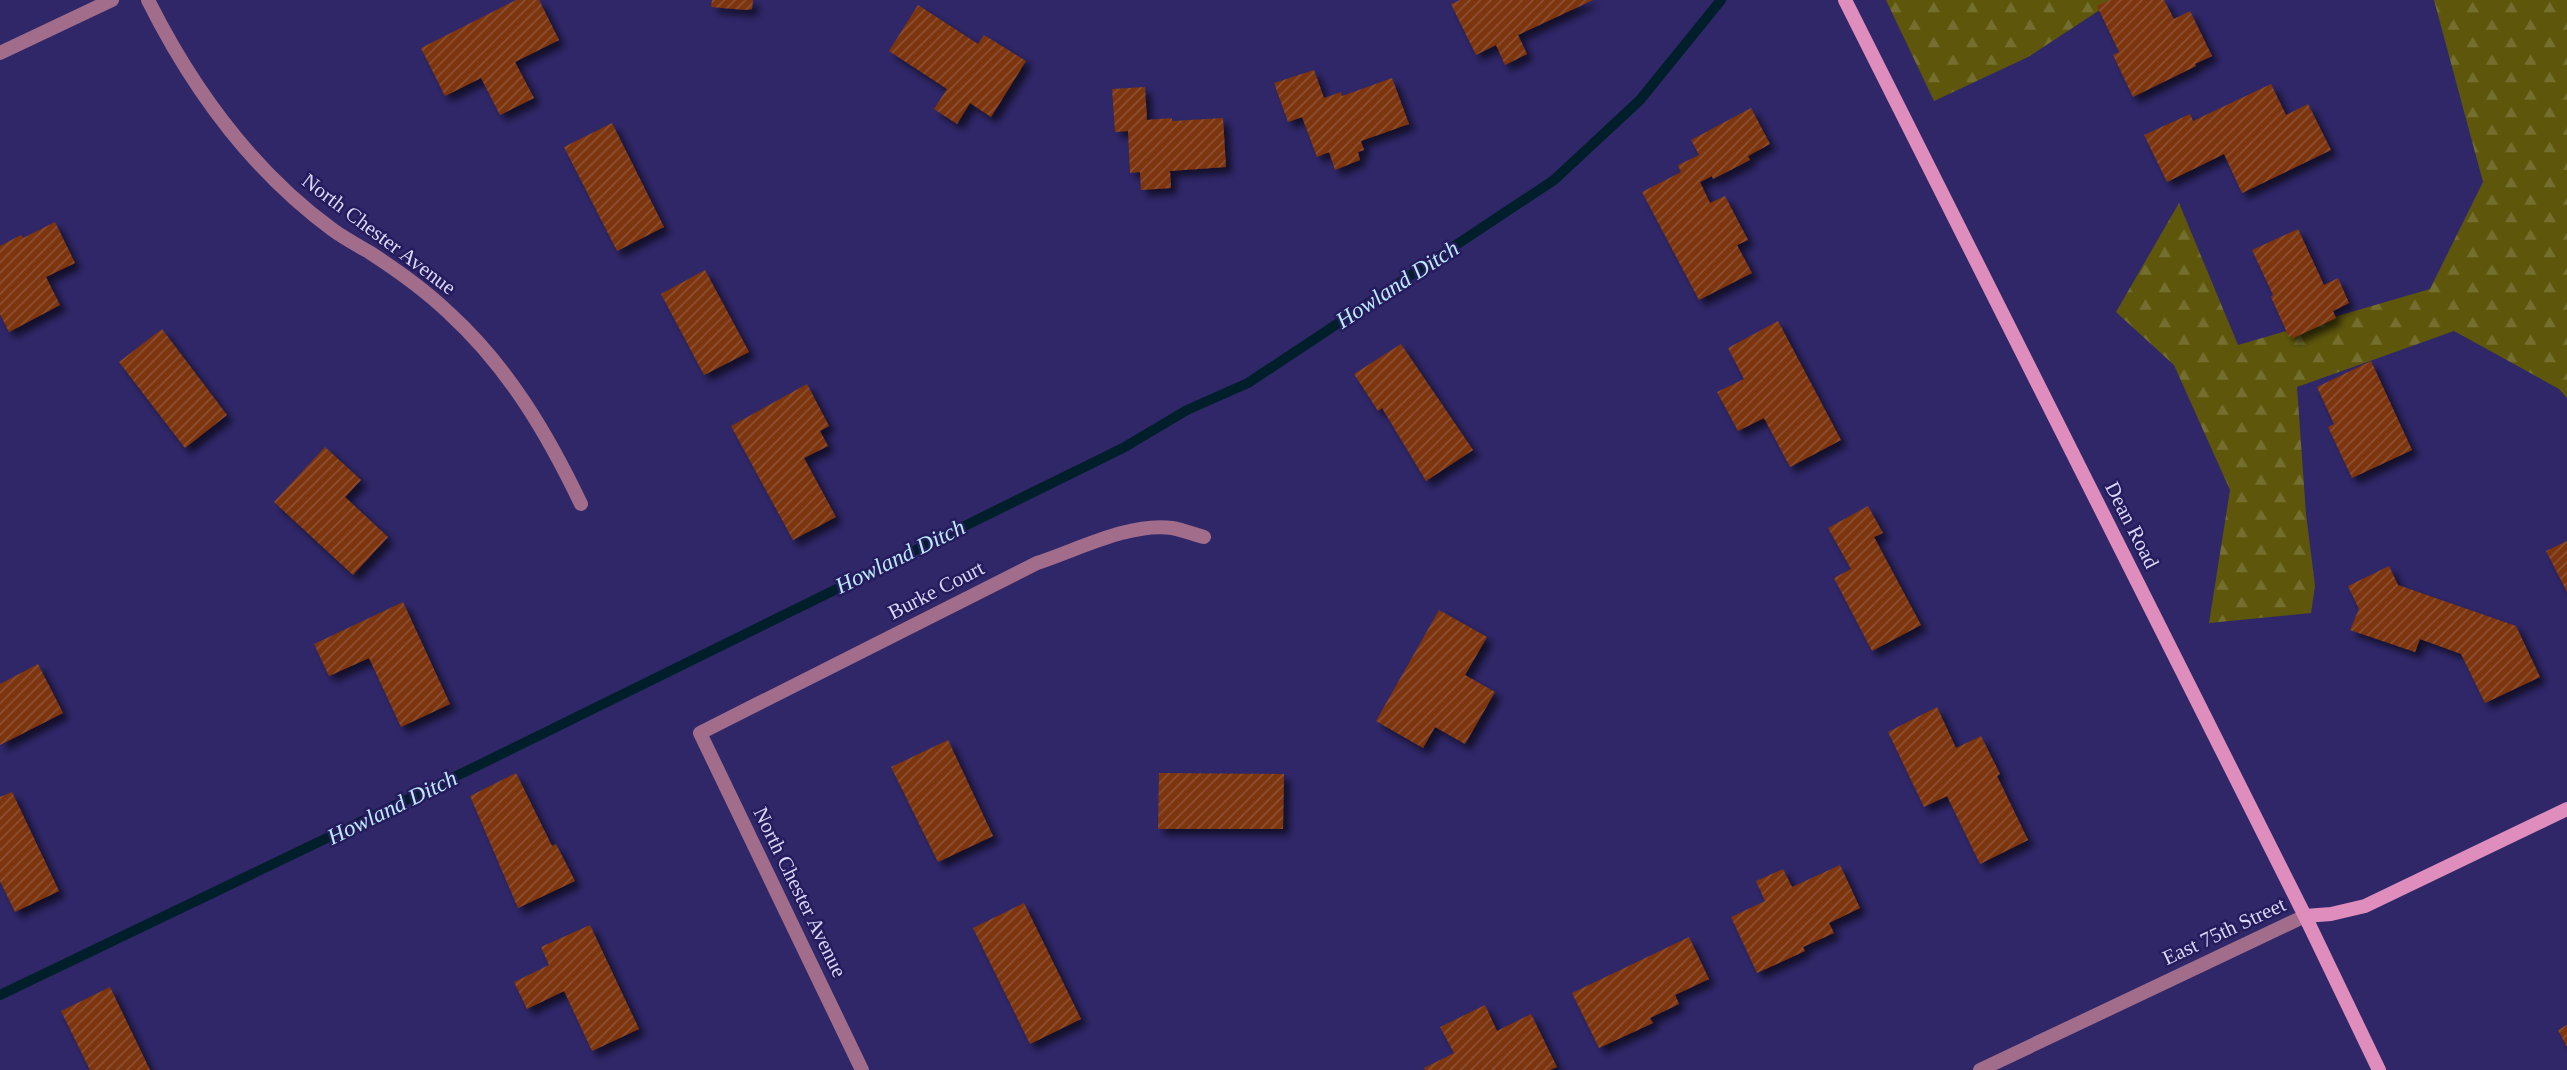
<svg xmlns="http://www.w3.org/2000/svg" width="2567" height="1070" viewBox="0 0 2567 1070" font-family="Georgia,serif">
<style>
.forest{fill:url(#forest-firs)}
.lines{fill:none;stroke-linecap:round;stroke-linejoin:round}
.stream{stroke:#001f2a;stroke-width:10}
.building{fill:url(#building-hatch);filter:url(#shadow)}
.street{stroke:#a16d8b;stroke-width:14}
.secondary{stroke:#de8dbd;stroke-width:14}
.labels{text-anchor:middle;stroke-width:5;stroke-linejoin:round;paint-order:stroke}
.street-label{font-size:21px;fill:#d8d9f9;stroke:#261b5c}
.water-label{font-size:23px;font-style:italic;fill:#bbebfe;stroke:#261b5c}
</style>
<defs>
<pattern id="forest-firs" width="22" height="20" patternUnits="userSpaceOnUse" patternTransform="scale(1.75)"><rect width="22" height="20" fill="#5e570b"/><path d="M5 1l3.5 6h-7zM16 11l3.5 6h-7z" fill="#746f2f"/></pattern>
<pattern id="building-hatch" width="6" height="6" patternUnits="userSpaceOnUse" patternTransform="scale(1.75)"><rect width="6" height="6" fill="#7b340f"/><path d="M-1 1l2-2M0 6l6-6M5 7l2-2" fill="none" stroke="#8d5133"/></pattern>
<filter id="shadow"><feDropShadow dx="6" dy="6" stdDeviation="3.5" flood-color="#0009"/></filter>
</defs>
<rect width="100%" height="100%" fill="#2f2768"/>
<g class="forest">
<path d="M1886,0h229l-87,57 -94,44z"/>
<path d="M2434,0h133v398l-8,-9 -105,-58 -157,56 9,127 9,72 -4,27 -102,10 21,-133 -56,-125 -58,-53 63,-109 59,142 192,-56 53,-107z"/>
</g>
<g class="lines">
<path class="stream" d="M0,995l477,-229 646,-318 64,-38 61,-27 306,-203 86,-80 81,-100"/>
</g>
<g class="building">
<path d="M516,0h23l20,40 -44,22 19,36 -34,17 -19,-37 -36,18 -24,-48z"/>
<path d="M712,0h41l-1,9 -6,1 -35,-3z"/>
<path d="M1460,0h133l-75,35 9,19 -22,11 -9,-20 -20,10 -25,-51z"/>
<path d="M2110,0h54l10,19 16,-8 22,45 -17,8 1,2 -63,31 -20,-42 6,-3 -22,-46z"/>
<path d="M918,5l60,39 6,-9 42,26 -35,56 -21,-14 -13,21 -23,-15 13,-20 -58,-38z"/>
<path d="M1314,70l10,28 17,-6 1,4 50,-18 17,46 -48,17 3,9 -6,2 2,8 -25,10 -6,-18 -12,5 -15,-40 -14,5 -14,-39z"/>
<path d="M2271,84l15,31 22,-11 23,46 -89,43 -18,-39 -57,28 -23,-47 46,-21 3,7z"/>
<path d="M1145,87l2,33 25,-2v3l51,-3 3,49 -56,4 1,17 -30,2 -1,-18 -10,1 -2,-42 -13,1 -3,-43z"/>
<path d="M1751,108l19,36 -22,12 2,4 -37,19 -1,-3 -12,6 10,21 15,-7 23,44 -11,5 15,28 -53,27 -57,-108 39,-20 -3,-7 21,-10 -8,-15z"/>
<path d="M612,123l52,104 -47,24 -53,-104z"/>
<path d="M55,222l20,41 -29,14 14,28 -51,27 -9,-18v-68l21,-11 2,3z"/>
<path d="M2298,229l26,56 14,-7 11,25 -16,8 3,7 -43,20 -1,-3 -3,2 -18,-40 2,-2 -21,-45z"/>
<path d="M705,270l44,82 -45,23 -43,-81z"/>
<path d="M1778,321l63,119 -51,27 -26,-49 -26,13 -21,-39 27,-13 -16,-31z"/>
<path d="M162,329l65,86 -42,33 -66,-86z"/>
<path d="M1401,344l72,106 -47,31 -44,-73 -4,3 -24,-37z"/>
<path d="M2371,361l41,89 -60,28 -24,-51 6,-3 -17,-37z"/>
<path d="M807,384l22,42 -9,5 8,15 -24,12 32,59 -43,23 -62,-114z"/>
<path d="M325,447l36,33 -16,17 43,40 -35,38 -79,-73z"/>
<path d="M1868,506l15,27 -9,4 47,88 -49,26 -38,-73 17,-9 -23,-41z"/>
<path d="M2567,541v51l-21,-41z"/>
<path d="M2389,566l9,19 118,41 24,51 -55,26 -24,-49 -41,-15 -5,13 -65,-22 9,-21 -11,-23z"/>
<path d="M403,602l47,102 -49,23 -32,-69 -40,18 -15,-32z"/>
<path d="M1439,610l48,27 -22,38 30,17 -30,52 -30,-17 -12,21 -47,-27z"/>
<path d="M38,664l25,49 -63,32v-61z"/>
<path d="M1937,707l19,41 25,-12 19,38 -3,2 31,64 -48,24 -33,-68 -23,11 -36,-75z"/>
<path d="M948,740l45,96 -55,26 -47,-95z"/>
<path d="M516,773l36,73 4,-2 19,37 -57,27 -48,-112z"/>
<path d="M1159,773l125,1 -1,55h-125z"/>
<path d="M12,792l47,99 -44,21 -15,-31v-84z"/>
<path d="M1840,865l20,43 -31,15 5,10 -31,14 2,4 -48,22 -26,-56 34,-16 -9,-20 27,-12 9,18z"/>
<path d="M1024,903l57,116 -51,25 -57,-116z"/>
<path d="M590,925l49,104 -47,22 -28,-60 -37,18 -13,-27 35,-17 -8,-18z"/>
<path d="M1689,937l20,42 -34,16 4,9 -29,14 3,5 -54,25 -27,-55z"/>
<path d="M110,987l40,83h-60l-29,-59z"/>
<path d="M1485,1005l12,26 34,-17 26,53 -7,3h-125l-1,-2 30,-15 -14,-26z"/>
<path d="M2567,1025v22l-9,-17z"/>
</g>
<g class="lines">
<g class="street">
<path d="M148,0c45,90 103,170 185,230 11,8 24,15 36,22 28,18 56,38 80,61 59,54 98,120 132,191"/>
<path d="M0,53l112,-53"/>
<path d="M862,1070l-162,-337 337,-170c40,-13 93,-41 135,-35 11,2 21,6 32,9"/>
<path d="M1980,1070l325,-154"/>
</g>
<g class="secondary">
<path d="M1845,0l460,916 74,154"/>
<path d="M2305,916l26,-2 34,-8 202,-97"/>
</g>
</g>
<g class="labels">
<g class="street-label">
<text transform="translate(379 234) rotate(37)" y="7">North Chester Avenue</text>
<text transform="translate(2132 525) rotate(63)" y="7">Dean Road</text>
<text transform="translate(936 590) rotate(-27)" y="7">Burke Court</text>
<text transform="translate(800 892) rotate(64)" y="7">North Chester Avenue</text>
<text transform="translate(2224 931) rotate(-25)" y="7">East 75th Street</text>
</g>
<g class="water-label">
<text transform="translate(1397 284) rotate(-33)" y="8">Howland Ditch</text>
<text transform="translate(900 556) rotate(-26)" y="8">Howland Ditch</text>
<text transform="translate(392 807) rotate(-26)" y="8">Howland Ditch</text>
</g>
</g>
</svg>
